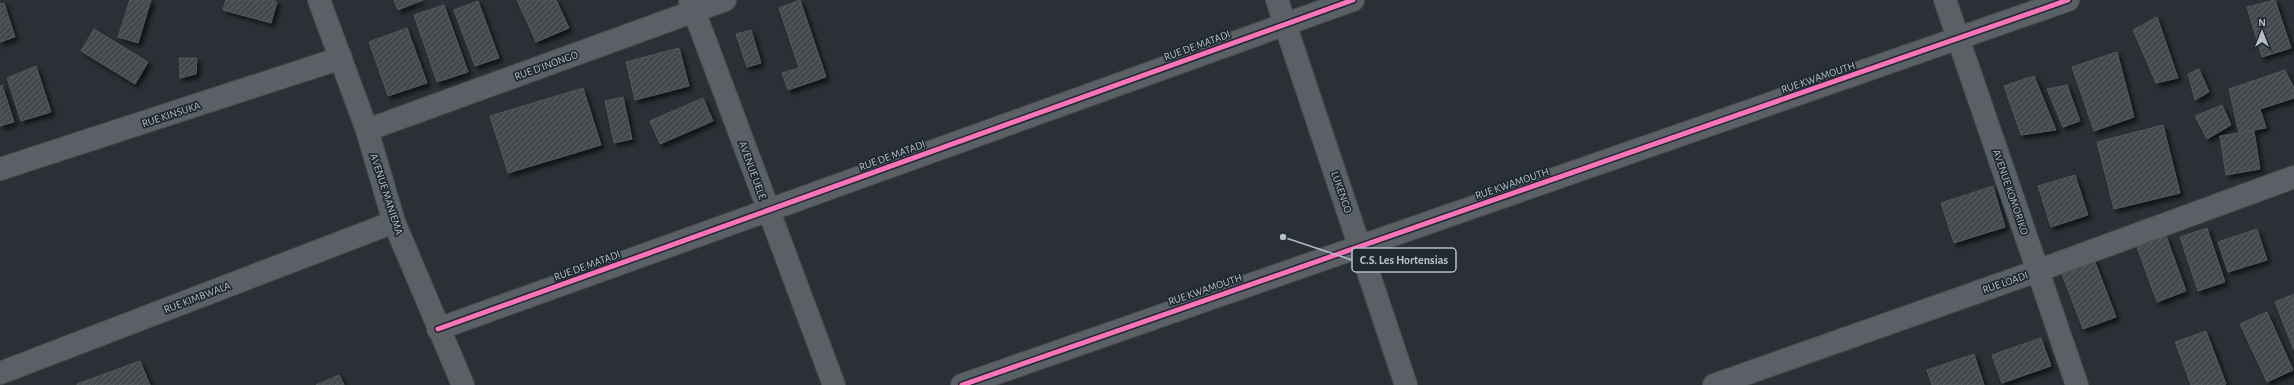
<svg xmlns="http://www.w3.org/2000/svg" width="2294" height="385" viewBox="0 0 2294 385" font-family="'Alegreya Sans',sans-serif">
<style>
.building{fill:url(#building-hatch);stroke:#52585d;filter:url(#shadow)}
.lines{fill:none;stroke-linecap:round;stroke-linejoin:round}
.minor-casing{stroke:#484c51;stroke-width:24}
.tertiary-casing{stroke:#484c51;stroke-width:24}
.minor{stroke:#5a6065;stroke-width:22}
.tertiary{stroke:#5a6065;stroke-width:22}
.cycleway-casing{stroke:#1e2830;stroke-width:8}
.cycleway{stroke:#fb73b8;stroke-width:5}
.labels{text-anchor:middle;stroke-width:3.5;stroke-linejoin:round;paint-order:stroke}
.street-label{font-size:11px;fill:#b5bec7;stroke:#1e2830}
.leader{fill:none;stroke:#b5bec7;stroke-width:1.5}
.callout-dot{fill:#b5bec7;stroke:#1e2830;stroke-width:1.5}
.callout{fill:#1e2830;stroke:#b5bec7;stroke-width:1.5}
.callout-label{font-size:12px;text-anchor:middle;font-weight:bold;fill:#b5bec7}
</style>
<defs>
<pattern id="building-hatch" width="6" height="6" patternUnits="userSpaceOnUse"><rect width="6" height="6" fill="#44494e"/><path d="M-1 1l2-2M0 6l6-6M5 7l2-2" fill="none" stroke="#5d6166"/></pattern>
<filter id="shadow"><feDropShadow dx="3.5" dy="3.5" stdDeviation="2" flood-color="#0009"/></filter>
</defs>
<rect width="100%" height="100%" fill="#2a3036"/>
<g class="building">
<path d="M130,0h21l-13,43 -20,-6z"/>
<path d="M226,0h45l6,2 -6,21 -48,-13z"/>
<path d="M394,0h29l-25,10z"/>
<path d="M517,0h39l13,28 -33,14z"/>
<path d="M800,0l26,77 -38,13 -6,-17 17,-5 -20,-60z"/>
<path d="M2275,0l16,48 -29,9 -15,-50z"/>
<path d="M478,1l21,57 -24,8 -21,-56z"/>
<path d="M4,3l11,34 -15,5v-38z"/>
<path d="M444,5l24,67 -31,10 -23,-67z"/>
<path d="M2157,17l21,61 -22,5 -23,-53z"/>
<path d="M407,28l20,55 -39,13 -19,-54z"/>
<path d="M94,29l54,33 -13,22 -54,-33z"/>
<path d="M751,30l10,33 -14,4 -11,-33z"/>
<path d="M679,48l10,38 -54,14 -9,-38z"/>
<path d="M2117,52l17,65 -40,14 -22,-64z"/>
<path d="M179,58h18l-1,16 -16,4z"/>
<path d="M36,66l15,46 -30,9 -14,-43z"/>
<path d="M2199,69l10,23 -14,8 -7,-26z"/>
<path d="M2285,70l9,18v10l-34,11 6,19 -27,5 -10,-44z"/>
<path d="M2034,76l22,54 -35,5 -17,-49z"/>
<path d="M2,85l12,37 -14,4v-40z"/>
<path d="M2067,85l13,36 -17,6 -16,-38z"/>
<path d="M583,88l18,57 -93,28 -18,-57z"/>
<path d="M623,97l9,42 -18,4 -9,-42z"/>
<path d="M703,98l10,23 -53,23 -10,-23z"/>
<path d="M2222,105l9,20 -24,14 -12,-23z"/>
<path d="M2163,125l17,68 -66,16 -17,-67z"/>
<path d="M2254,131l6,38 -34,6 -6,-39z"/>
<path d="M2075,175l13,40 -37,12 -13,-41z"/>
<path d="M1993,186l12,41 -51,16 -13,-40z"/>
<path d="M2207,228l18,54 -27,9 -18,-54z"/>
<path d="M2257,229l10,31 -39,12 -10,-30z"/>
<path d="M2166,236l20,55 -29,11 -20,-55z"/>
<path d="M2092,254l24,63 -33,12 -24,-63z"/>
<path d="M2294,294v56l-19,-48z"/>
<path d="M2267,312l26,58 -26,12 -27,-58z"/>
<path d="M2206,331l20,53 -4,1h-31l-16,-43z"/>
<path d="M2041,338l10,28 -49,17 -10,-28z"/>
<path d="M1974,354l10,31h-52l-5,-15z"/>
<path d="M140,361l10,24h-73v-1z"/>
<path d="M339,375l5,10h-28z"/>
</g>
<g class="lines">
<defs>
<g id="minor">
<path d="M319,0l48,130 27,92 69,163"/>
<path d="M690,0l144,385"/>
<path d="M1945,0l132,385"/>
<path d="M367,130l358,-130"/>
<path d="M0,169l341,-111"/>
<path d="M438,329l915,-329"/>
<path d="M0,373l394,-151"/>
<path d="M962,385l1106,-385"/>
<path d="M1714,385l323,-114 257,-94"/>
</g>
<path id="tertiary" d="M1277,0l129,385"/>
</defs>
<use href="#minor" class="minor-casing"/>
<use href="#tertiary" class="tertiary-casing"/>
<use href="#minor" class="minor"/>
<use href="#tertiary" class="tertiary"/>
<defs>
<g id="cycleway">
<path d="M438,329l915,-329"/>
<path d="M962,385l1106,-385"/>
</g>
</defs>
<use href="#cycleway" class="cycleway-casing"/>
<use href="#cycleway" class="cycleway"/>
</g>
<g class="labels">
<g class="street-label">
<text transform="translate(1197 45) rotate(-20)" y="4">RUE DE MATADI</text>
<text transform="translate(546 65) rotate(-20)" y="4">RUE D'INONGO</text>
<text transform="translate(1818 77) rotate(-19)" y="4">RUE KWAMOUTH</text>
<text transform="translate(171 114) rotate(-18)" y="4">RUE KINSUKA</text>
<text transform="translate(892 155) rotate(-20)" y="4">RUE DE MATADI</text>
<text transform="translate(753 170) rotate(70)" y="4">AVENUE UELE</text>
<text transform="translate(1512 183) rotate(-19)" y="4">RUE KWAMOUTH</text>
<text transform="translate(1342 192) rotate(71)" y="4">LUKENGO</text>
<text transform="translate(2011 192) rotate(71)" y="4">AVENUE KOMORIKO</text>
<text transform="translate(387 194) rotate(72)" y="4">AVENUE MANIEMA</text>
<text transform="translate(587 265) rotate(-20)" y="4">RUE DE MATADI</text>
<text transform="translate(2005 282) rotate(-19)" y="4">RUE LOADI</text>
<text transform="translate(1205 289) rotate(-19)" y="4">RUE KWAMOUTH</text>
<text transform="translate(197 297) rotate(-21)" y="4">RUE KIMBWALA</text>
</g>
</g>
<path class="leader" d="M1283 237L1352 260"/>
<circle class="callout-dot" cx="1283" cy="237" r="4"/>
<rect class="callout" x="1352" y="248" width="104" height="24" rx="4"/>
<g class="callout-label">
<text x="1404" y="264">C.S. Les Hortensias</text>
</g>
<g transform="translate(2262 32)" stroke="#1e2830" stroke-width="3" paint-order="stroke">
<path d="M0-3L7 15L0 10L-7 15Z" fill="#b5bec7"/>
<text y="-6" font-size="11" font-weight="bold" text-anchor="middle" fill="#b5bec7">N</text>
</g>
</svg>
